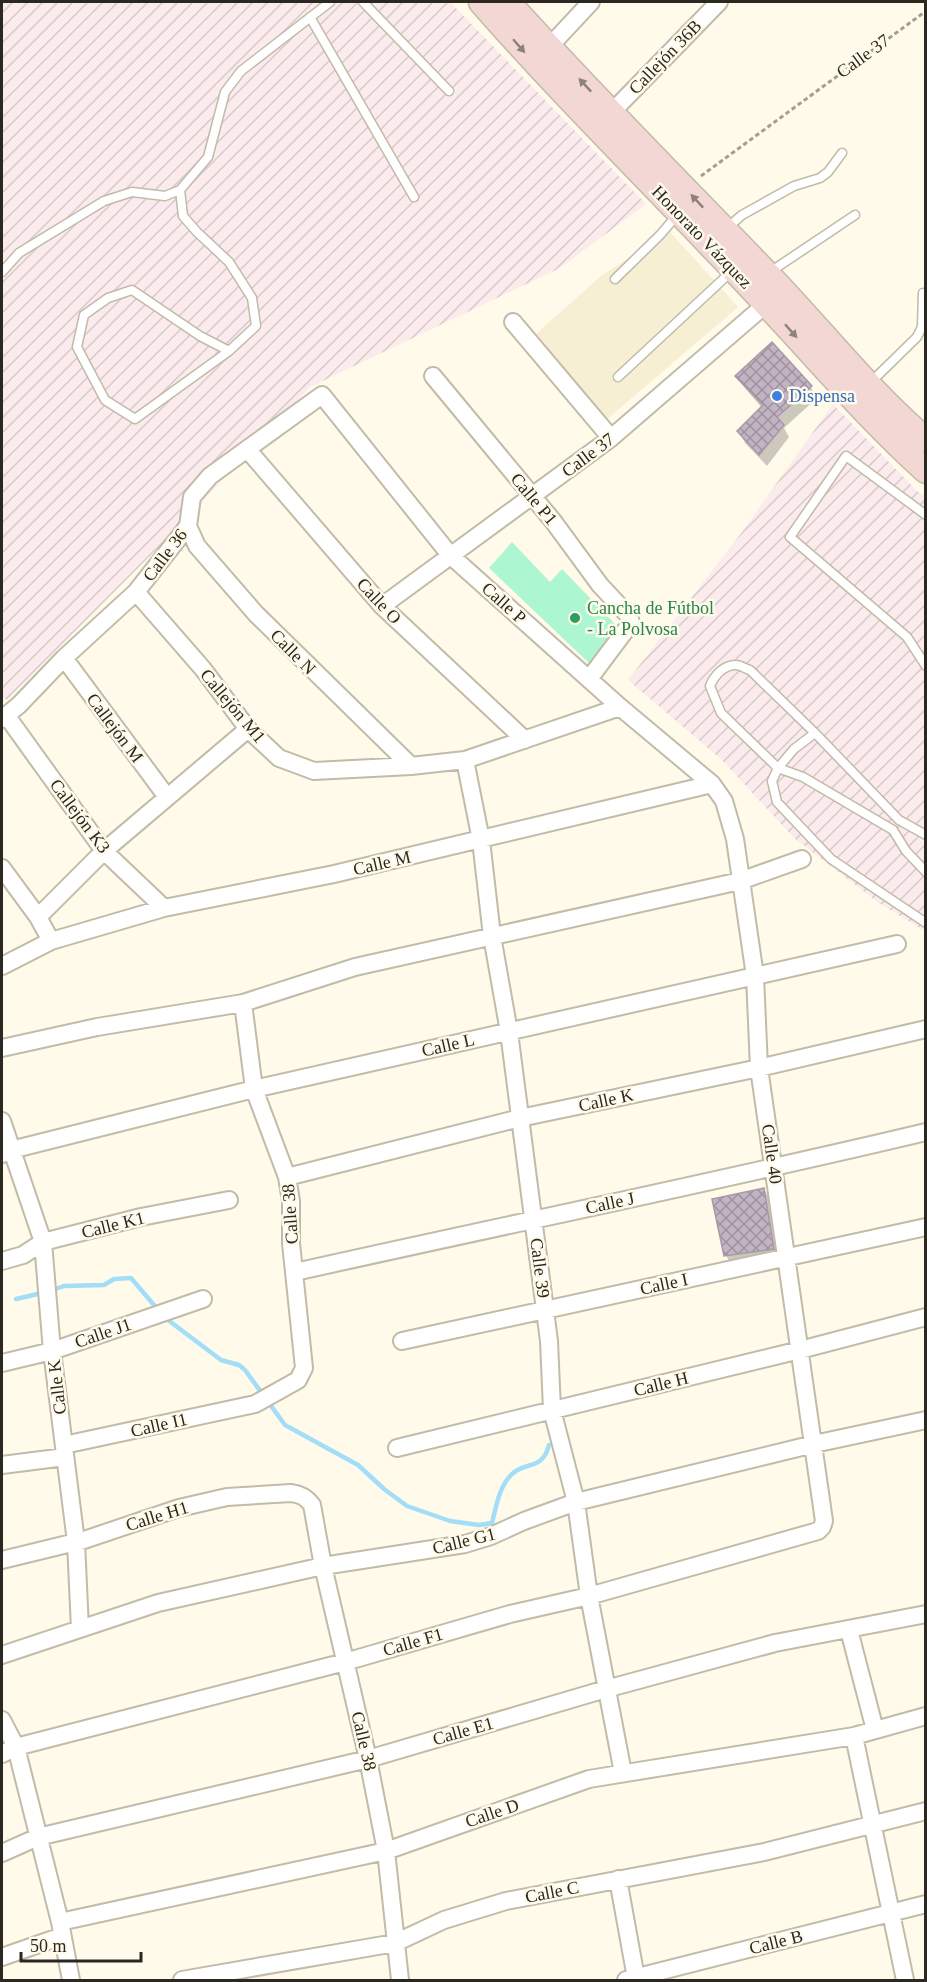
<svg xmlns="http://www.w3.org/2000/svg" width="927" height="1982" viewBox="0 0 927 1982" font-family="'Times New Roman',serif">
<defs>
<pattern id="industrial-furrows" width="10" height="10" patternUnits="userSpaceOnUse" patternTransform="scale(1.5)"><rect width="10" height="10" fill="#fbebed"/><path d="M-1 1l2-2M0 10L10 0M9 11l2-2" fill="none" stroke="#d7cacb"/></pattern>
<pattern id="building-cross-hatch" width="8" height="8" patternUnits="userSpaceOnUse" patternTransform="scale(1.5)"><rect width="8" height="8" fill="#c2b4c3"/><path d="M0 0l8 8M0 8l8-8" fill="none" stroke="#9e929e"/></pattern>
</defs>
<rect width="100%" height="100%" fill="#fffaea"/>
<path fill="#f7efd3" d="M669 231 738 307 606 420 536 334 600 277Z"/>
<path fill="url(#industrial-furrows)" d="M2 2H450L646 204 560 268 310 387 164 542 7 700 2 697Z
M833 404 917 491 925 496V931L879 903 794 838 722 760 628 680 742 532Z"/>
<path fill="#acf6d2" d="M512 542 550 582 562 569 620 629 591 665 489 568Z"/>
<path fill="#0003" d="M737 376 810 386 817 398 784 428 789 437 767 466 745 443 739 431 762 408 744 387Z
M764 1189 770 1201 780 1260 732 1267 726 1255Z"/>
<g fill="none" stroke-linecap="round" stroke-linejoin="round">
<path stroke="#a2def8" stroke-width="4.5" d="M50 1291 64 1286 104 1285 114 1279 131 1278 159 1311
M16 1299 42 1293
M164 1317 221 1360 239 1365 245 1370 285 1425 358 1465 384 1489 407 1506 450 1521 479 1525 492 1523C496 1507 499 1487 511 1475 525 1460 542 1472 549 1445"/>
</g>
<path fill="url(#building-cross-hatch)" stroke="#a799a8" stroke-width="1.5" d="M772 342 812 386 777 417 784 425 759 455 737 431 763 405 735 376Z
M764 1188 774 1249 724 1256 712 1199Z"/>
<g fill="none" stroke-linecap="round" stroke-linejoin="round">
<defs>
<path id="lane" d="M363 2 449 91
M310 17 414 197
M180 190 183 216 197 232 229 262 252 298 256 326 229 351 135 419 105 400 77 347 84 315 108 298 132 290 200 336 229 351
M727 228 742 215 794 186 820 178 828 172 842 153
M2 272 19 253 104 201 132 192 165 196 180 190 208 157 225 92 241 71 330 2
M770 272 855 215
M615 279 660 235 678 214
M618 377 733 270
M869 384 917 337 922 327 923 293
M926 515 846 456 790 537 907 637 926 666
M815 733 794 749 778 768 721 713 710 686C714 676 723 665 736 665 740 665 746 669 750 670L815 733 899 820 926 835
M926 872 906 851 893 830 803 777 778 768 772 781 777 802 831 859 926 923"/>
<path id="street" d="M549 47 591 2
M611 113 719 2
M513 322 611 438
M433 376 553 521 600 585 629 616 631 623 589 679
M247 449 382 606 525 740
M188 526 197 546 256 614 411 766
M136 592 203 669 248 729 279 758 314 771 411 766 465 760 620 707
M382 606 611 438 772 299
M64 658 167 797
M6 715 104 851 164 908
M2 719 19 705 64 658 136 592 188 526 192 497 210 476 322 395 450 555 620 707 712 784 724 801 735 839 755 976 759 1068 824 1521 822 1527 818 1531 589 1596 510 1614 345 1662 16 1747 2 1754
M465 760 481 840 492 936 509 1032 549 1341 552 1410 576 1502 589 1596 623 1773
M2 868 38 917
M51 941 164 908 334 874 712 784
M2 966 51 941 38 917 104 851 248 729
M2 1048 97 1027 243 1003 355 967 740 881 802 859
M2 1121 43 1242 52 1351 76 1542 80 1629
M2 1154 11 1150 254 1089 897 944
M287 1177 520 1118 759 1068 926 1029
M2 1261 23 1255 43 1242 141 1217 229 1200
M295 1272C505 1225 716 1182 926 1132
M402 1341 926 1227
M2 1363 52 1351 203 1299
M64 1445 255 1404 298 1380 304 1368 291 1243V1201L287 1177 254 1089 243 1003
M397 1448 800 1350 926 1317
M2 1465 65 1457
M2 1560 84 1540 179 1508 227 1497 291 1493C300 1494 306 1497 312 1505L323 1566 368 1759 386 1851 400 1980
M849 1630 875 1730
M2 1655 158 1603 323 1566 465 1544 491 1536 524 1521 576 1502 814 1444 926 1420
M2 1720 16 1747 60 1922 71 1980
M854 1736 905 1980
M2 1853 38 1837 368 1759 606 1689 775 1643 926 1614
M618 1879 636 1978
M60 1922 386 1851 589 1779 854 1736 926 1716
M2 1957 62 1936
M182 1980 395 1943 444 1920 506 1901 764 1852 926 1811
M626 1980 926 1904"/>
<path id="secondary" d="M481 2C572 106 671 202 765 303 818 359 868 419 926 471
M508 2C595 99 688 191 778 285 827 337 872 394 926 440"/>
</defs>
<use href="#lane" stroke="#c1bba8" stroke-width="11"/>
<use href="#street" stroke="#c1bba8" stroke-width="20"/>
<use href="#secondary" stroke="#c1bba8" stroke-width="27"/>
<path stroke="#a29e92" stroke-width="3" stroke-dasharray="4.5 3" stroke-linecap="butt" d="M701 176 926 11"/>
<use href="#lane" stroke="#fff" stroke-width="8"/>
<use href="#street" stroke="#fff" stroke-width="16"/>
<use href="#secondary" stroke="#f3d7d5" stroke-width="24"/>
</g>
<defs><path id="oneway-solid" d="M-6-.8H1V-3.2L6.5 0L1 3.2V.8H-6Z" transform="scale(1.5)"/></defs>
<g fill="#8e807a">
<use href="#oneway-solid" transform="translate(519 46) rotate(49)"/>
<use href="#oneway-solid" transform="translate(585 85) rotate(-133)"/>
<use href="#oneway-solid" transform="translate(697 201) rotate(-133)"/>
<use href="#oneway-solid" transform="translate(791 331) rotate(48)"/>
</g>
<circle fill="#3f7fe0" stroke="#fffaea" stroke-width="2" cx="777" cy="396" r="6"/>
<circle fill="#2e9e5b" stroke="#fffaea" stroke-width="2" cx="575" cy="618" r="6"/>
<g text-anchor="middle" stroke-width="5" stroke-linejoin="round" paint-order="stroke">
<g font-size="18" fill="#2a2820" stroke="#fffaea">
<text transform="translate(863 56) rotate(-36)" y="6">Calle 37</text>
<text transform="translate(665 57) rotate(-46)" y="6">Callejón 36B</text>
<text transform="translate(702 237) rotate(46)" y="6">Honorato Vázquez</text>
<text transform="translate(588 455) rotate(-37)" y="6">Calle 37</text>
<text transform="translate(534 499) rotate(50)" y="6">Calle P1</text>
<text transform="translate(165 555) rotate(-53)" y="6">Calle 36</text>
<text transform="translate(379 601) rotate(47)" y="6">Calle O</text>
<text transform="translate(504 603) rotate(42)" y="6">Calle P</text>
<text transform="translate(293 652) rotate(45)" y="6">Calle N</text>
<text transform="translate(233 706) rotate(50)" y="6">Callejón M1</text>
<text transform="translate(115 728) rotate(53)" y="6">Callejón M</text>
<text transform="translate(80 816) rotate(53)" y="6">Callejón K3</text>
<text transform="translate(382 863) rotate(-13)" y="6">Calle M</text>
<text transform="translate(448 1045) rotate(-13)" y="6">Calle L</text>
<text transform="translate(606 1100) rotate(-12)" y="6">Calle K</text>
<text transform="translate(772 1154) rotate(82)" y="6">Calle 40</text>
<text transform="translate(610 1203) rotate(-12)" y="6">Calle J</text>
<text transform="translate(290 1214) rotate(-94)" y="6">Calle 38</text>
<text transform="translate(113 1225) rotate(-14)" y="6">Calle K1</text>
<text transform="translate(540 1268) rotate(83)" y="6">Calle 39</text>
<text transform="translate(664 1284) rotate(-12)" y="6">Calle I</text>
<text transform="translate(103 1333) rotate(-19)" y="6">Calle J1</text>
<text transform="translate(661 1384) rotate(-14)" y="6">Calle H</text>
<text transform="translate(57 1387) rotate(-97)" y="6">Calle K</text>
<text transform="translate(159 1425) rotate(-13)" y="6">Calle I1</text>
<text transform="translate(157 1516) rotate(-17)" y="6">Calle H1</text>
<text transform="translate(464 1541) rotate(-14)" y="6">Calle G1</text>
<text transform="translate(413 1642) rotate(-16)" y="6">Calle F1</text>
<text transform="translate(463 1731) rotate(-16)" y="6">Calle E1</text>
<text transform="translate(364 1741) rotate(77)" y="6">Calle 38</text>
<text transform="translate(492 1813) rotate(-19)" y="6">Calle D</text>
<text transform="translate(552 1892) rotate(-11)" y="6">Calle C</text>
<text transform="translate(776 1942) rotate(-14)" y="6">Calle B</text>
</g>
<g font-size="18" fill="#366cbe" stroke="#fffaea" text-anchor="start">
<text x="789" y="402">Dispensa</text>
</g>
<g font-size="18" fill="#27864d" stroke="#fffaea" text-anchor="start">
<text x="587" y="614">Cancha de Fútbol<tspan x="587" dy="21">- La Polvosa</tspan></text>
</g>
</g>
<rect width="927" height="1982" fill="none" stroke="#2a2820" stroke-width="6"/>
<path d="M21 1952v9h120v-9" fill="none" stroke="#2a2820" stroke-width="3"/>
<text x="30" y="1952" font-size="18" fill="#2a2820" stroke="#fffaea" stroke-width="4.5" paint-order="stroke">50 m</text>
</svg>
